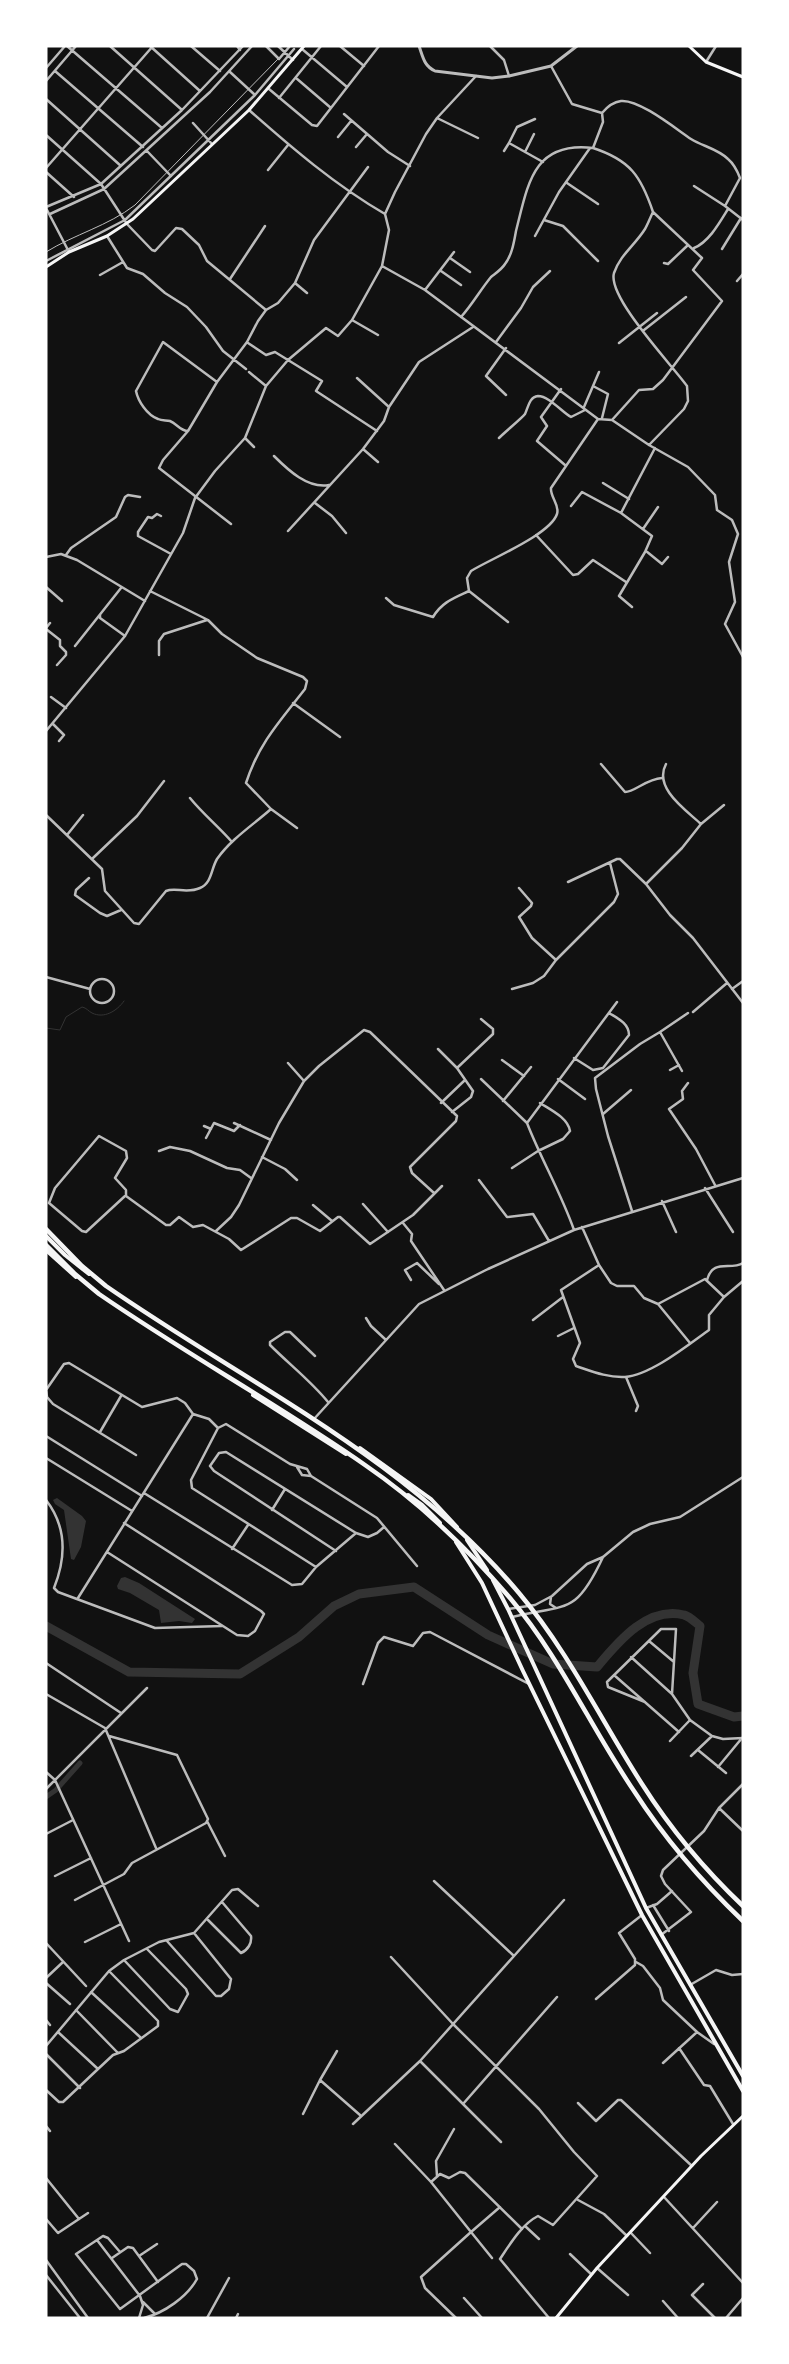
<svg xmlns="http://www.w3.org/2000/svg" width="789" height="2364" viewBox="0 0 789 2364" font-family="Arial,sans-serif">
<rect width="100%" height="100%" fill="#111"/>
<path fill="#333" d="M57 1498 82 1516 86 1521 81 1547 74 1560 71 1559 64 1510 55 1504 53 1500Z
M125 1577 139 1583 195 1619 192 1623 179 1621 161 1623 159 1610 130 1593 118 1589 117 1586 121 1578Z"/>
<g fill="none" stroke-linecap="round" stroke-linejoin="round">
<path stroke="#333" stroke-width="1" d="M46 1028 60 1030 66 1017 82 1007C87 1008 88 1011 92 1013 104 1019 117 1011 124 1001"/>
<path stroke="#333" stroke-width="5" d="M46 1797 56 1790 80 1763"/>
<path stroke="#333" stroke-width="9" d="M46 1626 129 1672 240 1674 299 1637 334 1606 359 1594 414 1587 488 1635 553 1664 597 1667C618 1642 647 1606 684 1615 689 1616 695 1622 700 1626L693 1673 698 1704 734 1717 743 1716"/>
<path stroke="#bcbcbc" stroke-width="1" d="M46 252C75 234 108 226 135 205L278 59"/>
<path stroke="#bcbcbc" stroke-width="2.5" d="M67 46 162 128
M110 46 182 110
M150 46 200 91
M191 46 220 71
M237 46 240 50
M266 46 279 59 290 46
M278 46 293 60
M340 46 364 66
M490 46 504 60 509 76
M302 49 347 87
M706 62 716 46
M551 66 572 104 602 113
M46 68 65 46
M55 71 143 147
M230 72 255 95
M296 78 331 108
M46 81 76 46
M269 89 312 125 317 126 379 46
M279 98 321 46
M46 99 121 166
M249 110C292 148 335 185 385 214
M344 114 388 152 410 166
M437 118 478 138
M535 119 517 127 509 143 543 162
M193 123 212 144
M46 135 101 184 127 224 152 250 155 251 176 228 182 229 199 245 207 261 266 310
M338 137 351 121
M356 147 367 134
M147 151 171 176
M504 151 509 143
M525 152 534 134
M46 168 153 46
M268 170 288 145
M46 172 74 197
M567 183 598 204
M694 186 725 206
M46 207 101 184 182 110 243 46
M46 208 69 252
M50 214 104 189 210 92 252 46
M544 220 563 226 598 261
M107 236 127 268 143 274 165 293 187 307 206 327 223 351 246 369
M535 236 559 192 590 148
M694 248C709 242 720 222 728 209
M722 249 741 218
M450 258 470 272
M46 261 125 220 255 95 294 49
M664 263 668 264 688 245
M382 266 425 290 598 419 612 420 649 445 688 467 715 495 717 510 732 520 738 534 729 562 735 602 725 624 743 657
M441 271 461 285
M100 275 123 262
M230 279 265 226
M737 281 743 274
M295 283 307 293
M425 290 454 252
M461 317C472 305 481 289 491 277 496 273 502 269 505 264 512 255 514 242 516 231 528 184 533 141 593 148
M352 320 378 335
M644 330 686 297
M496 342 521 308 533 287 550 271
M248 343 266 355 275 352 322 381 316 391 377 431
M619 343 657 313
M506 348 486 376 506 395
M249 372 266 386
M357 378 389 407
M593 386 608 394 602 418
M561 389 541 417 547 426 537 441 565 465
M584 407 599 372
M612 420 639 390 653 389 663 380 722 301 693 270 702 258 653 212
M187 431C180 430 177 424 170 421 166 420 162 421 158 419 147 415 138 401 136 391L163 342 217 382
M245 438 254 447
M499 438C505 432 522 418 525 414 528 408 529 397 538 396 549 396 562 412 571 417L585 410
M649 445 684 409 688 401 687 386C672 365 607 297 614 273 620 255 635 245 645 229 648 224 650 218 653 212 641 176 630 160 593 148L603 122 602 113C607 107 613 102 621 101 639 99 676 129 691 139 702 146 718 149 728 159 734 164 737 170 740 178L725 206 743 220
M363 449 378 462
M274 456C288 470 308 489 329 485
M603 483 629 499
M315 503 332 516 346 533
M571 506 582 492 621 513 652 536 645 552 619 596 632 607
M621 513 655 448
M161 516 157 514 152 518 148 517 138 532V536L171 554
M231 524 159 468 163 460 188 431 217 382 247 342 258 321 266 310 278 303 295 283 314 240 368 167
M643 529 658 507
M288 531 363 449 384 421 389 407 419 362 473 327
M536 535 573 575 578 574 593 560 626 582
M646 551 662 564 668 557
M66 555 71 548 116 517 125 497 128 495 140 497
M46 557 61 554 77 560 145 601
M46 587 62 601
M150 591 208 620 222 634 257 658 303 677 307 681 305 689C280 721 259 743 246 783L271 809 297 828
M386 598 394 605 433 617C442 602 454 598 469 591
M100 615V618L125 636
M508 622 469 591 467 578 471 571C490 559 550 535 557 514 560 505 550 497 551 488L598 419
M46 628 50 623
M46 629 60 640V646L66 652V655L57 665
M75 646 121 588
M159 655V641L164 634 207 620
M51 697 66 708
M293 703 340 737
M53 724 64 735 59 741
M46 731 125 636 183 533 195 498 215 471 245 438 266 386 288 360 326 328 338 336 352 320 382 266 389 230 385 214 395 192 426 134 437 118 476 76
M601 764 625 792C635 792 646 779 662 778
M190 798C203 814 218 826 232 842
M46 815 102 869 105 891 134 923 139 924 166 891C175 887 187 894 200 888 212 883 211 869 217 859 231 839 253 825 271 809
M701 824 724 805
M67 835 83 815
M93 858 137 816 164 781
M89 878 76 890 75 895 100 913 107 916 121 910
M568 882 617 859H620L646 884 670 915 693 938 743 1003
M646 884 682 848 701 824C686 810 653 788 666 764
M519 888 532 903 531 906 519 917 532 938 556 960
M46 977 90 989
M90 991a12 12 0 1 1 24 0a12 12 0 1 1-24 0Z
M512 989 533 983 544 976 556 960 614 902 618 894 610 863
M732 989 743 981
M693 1012 727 983
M660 1032 688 1013
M438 1049 457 1068 473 1091 471 1097 452 1112
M574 1058 593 1070 603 1068 629 1035C629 1023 617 1018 609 1013
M502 1060 524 1076
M288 1063 304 1081
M457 1068 493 1034V1029L481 1019
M670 1070 679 1065
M481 1079 527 1123
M558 1079 585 1099
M688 1083 682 1091 683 1099 669 1109 696 1149 715 1185
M503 1101 531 1067
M441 1103 465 1080
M603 1114 631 1090
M234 1123 271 1140
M204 1126 211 1129
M206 1138 214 1123 234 1131 240 1125
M159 1151 170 1147 190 1151 227 1168 240 1170 251 1178
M262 1157 285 1169 297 1180
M512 1168 538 1151 563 1139 570 1131C568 1118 551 1110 540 1103
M479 1180 507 1217 533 1214 549 1241
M705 1188 733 1232
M126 1196 166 1225H170L179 1217 193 1227 203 1225 229 1239 241 1250 291 1218H297L320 1231 338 1217H340L370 1244 413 1215 442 1186
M662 1201 676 1232
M49 1203 55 1188 99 1136 126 1151 127 1158 115 1178 126 1190V1196
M49 1203 82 1231 86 1232 125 1196
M363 1204 388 1232
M313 1205 332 1221
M632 1211 608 1136 596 1089 595 1078 640 1044 660 1032 682 1071
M403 1223 412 1234 411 1241 444 1290
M582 1227 599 1265 561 1290 580 1343 573 1359 576 1366C591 1371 608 1378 625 1377 651 1375 688 1345 709 1330V1315L724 1297 743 1281
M574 1230C561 1193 541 1159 527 1123L617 1002
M216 1231 231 1217 239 1205 279 1123 304 1081 319 1066 364 1030 370 1032 457 1116 456 1121 410 1167 412 1173 434 1193
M599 1265 611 1283 617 1286H634L644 1298 658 1304 690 1343
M411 1280 405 1270 417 1263 439 1284
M707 1280C713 1258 730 1271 743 1263
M658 1304 705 1279 724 1297
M366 1318 371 1326 386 1340
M533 1320 563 1297
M558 1336 574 1328
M315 1356 290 1332H285L270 1342V1345C290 1365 311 1381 328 1402
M626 1377 638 1406 636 1411
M314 1419 419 1304 488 1269 574 1230 743 1178
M218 1428 191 1480 192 1488 316 1567
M100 1432 121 1396
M46 1436 142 1496
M136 1455 53 1404 47 1397 46 1390 64 1364 69 1363 142 1407 177 1398 185 1403 193 1414 209 1419 218 1428 226 1424 290 1464 307 1469 311 1476 377 1518 417 1566
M46 1458 132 1511
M297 1467 302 1475 311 1476
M144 1493 292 1585 302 1584 316 1567 356 1533
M46 1500C67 1527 66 1558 54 1588L58 1592 155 1628 222 1626
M272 1510 285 1489
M232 1549 248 1525
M336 1551 214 1471 210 1466 219 1453 226 1452 356 1533 368 1537 377 1533 384 1527
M107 1552 237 1635 248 1636 255 1631 264 1614 261 1611 124 1523
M551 1597 550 1604 556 1608
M78 1598 193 1414
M508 1609 535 1605 552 1596 587 1564 603 1557 633 1532 650 1524 680 1517 743 1477
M512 1617C568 1604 576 1615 603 1557
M649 1641 674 1662
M631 1657 672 1694
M46 1663 121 1713
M614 1675 679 1732
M363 1684 378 1643 384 1637 413 1646 423 1633 430 1632 529 1684
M46 1694 105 1728 156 1848
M645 1702 608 1687 607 1682 661 1629H676L672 1694 690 1720 712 1736 723 1739 743 1738
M670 1741 690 1720
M698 1750 726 1773
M691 1756 712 1736
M718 1767 742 1738
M46 1772 55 1780 129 1941
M46 1789 147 1688
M719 1808 743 1831
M207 1821 225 1856
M46 1834 73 1820
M55 1876 91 1858
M75 1900 124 1874 132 1863 206 1823 208 1819 177 1755 109 1736
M653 1905 669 1931
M646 1908 657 1904 672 1891
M208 1920 241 1953C248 1950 252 1943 251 1936L222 1902
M661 1935 691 1912 665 1884 661 1876 663 1870 704 1831 719 1808 743 1784
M167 1941 216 1996H221L229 1989 231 1979 194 1933
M85 1942 121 1924
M46 1943 86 1986
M514 1956 564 1900
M391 1957 453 2024 539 2109 574 2152 597 2176 553 2225 538 2216C522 2224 510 2244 500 2259L549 2318
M124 1960 170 2009 178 2012 188 1994 186 1989 147 1949
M636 1962 643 1966 660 1988 663 2000 697 2032 663 2063
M46 1978 63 1962
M46 1983 70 2004
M690 1985 716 1970 732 1975 743 1974
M91 1992 140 2037
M596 1999 635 1965V1959L619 1933 642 1915
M76 2010 118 2053
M46 2020 50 2025
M58 2032 98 2069 113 2055 124 2051 158 2026V2021L109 1971
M697 2032 714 2044
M46 2046 109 1971 124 1960 159 1942 194 1933 232 1890 238 1889 258 1906
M679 2048 704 2085 710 2086 733 2124
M337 2051 320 2080 360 2115
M46 2054 80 2088
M420 2061 463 2104 557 1997
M46 2090 59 2102H63L98 2069
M578 2103 596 2121 618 2100H621L692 2166
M463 2104 501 2142
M303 2114 320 2080
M353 2124 420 2061 514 1956 434 1881
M46 2126 50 2131
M395 2144 431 2182
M437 2176 436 2161 454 2129
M46 2178 79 2219
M664 2197 743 2283
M578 2200 604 2214 627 2236
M46 2219 58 2233 88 2213
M525 2226 539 2239
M693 2228 717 2202
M631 2233 650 2253
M97 2240 140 2296 143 2305 139 2318
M120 2252 108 2238 103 2236 76 2254 120 2309 182 2264H186L194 2271 197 2279C187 2297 164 2313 144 2318
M570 2254 591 2274
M139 2256 157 2244
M112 2258 128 2247 133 2248 158 2282
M492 2258 471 2232 500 2207
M46 2260 88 2318
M597 2268 628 2295
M46 2275 80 2318
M703 2284 692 2295 715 2318
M464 2298 482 2318
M663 2301 678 2318
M143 2302 155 2314
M207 2318 229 2278
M236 2318 238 2314
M456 2318 425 2288 421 2277 471 2232 431 2182 440 2174 449 2178 460 2172 465 2173 522 2229
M726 2318 743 2298"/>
<path stroke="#bcbcbc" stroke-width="3" d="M419 46C423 57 424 66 435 71L492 78 509 76 551 66 577 46"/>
<path stroke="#f5f5f5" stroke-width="3" d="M689 46 706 62 743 77
M46 267 69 252 107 236 133 219 249 110 304 46
M556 2318 597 2268 701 2156 743 2116"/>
<path stroke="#f5f5f5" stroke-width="4" d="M46 1236 65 1255 89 1274
M46 1250 76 1277
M253 1395 346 1454
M360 1448 431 1499 457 1527
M408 1495 422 1505 440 1523
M467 1540 487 1570
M456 1542 482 1583 523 1671 642 1915 743 2091
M493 1580 508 1609 646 1908 743 2076"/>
<path stroke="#f5f5f5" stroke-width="4.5" d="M46 1229 82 1266 106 1286C249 1385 405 1457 519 1593 568 1651 601 1720 642 1784 670 1828 705 1870 743 1906
M46 1245 75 1274 99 1294C186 1354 279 1405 365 1465 419 1502 468 1549 510 1598 560 1657 591 1728 634 1791 665 1839 702 1882 743 1921"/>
</g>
<rect width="789" height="2364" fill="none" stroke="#ffffff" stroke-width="95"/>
</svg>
